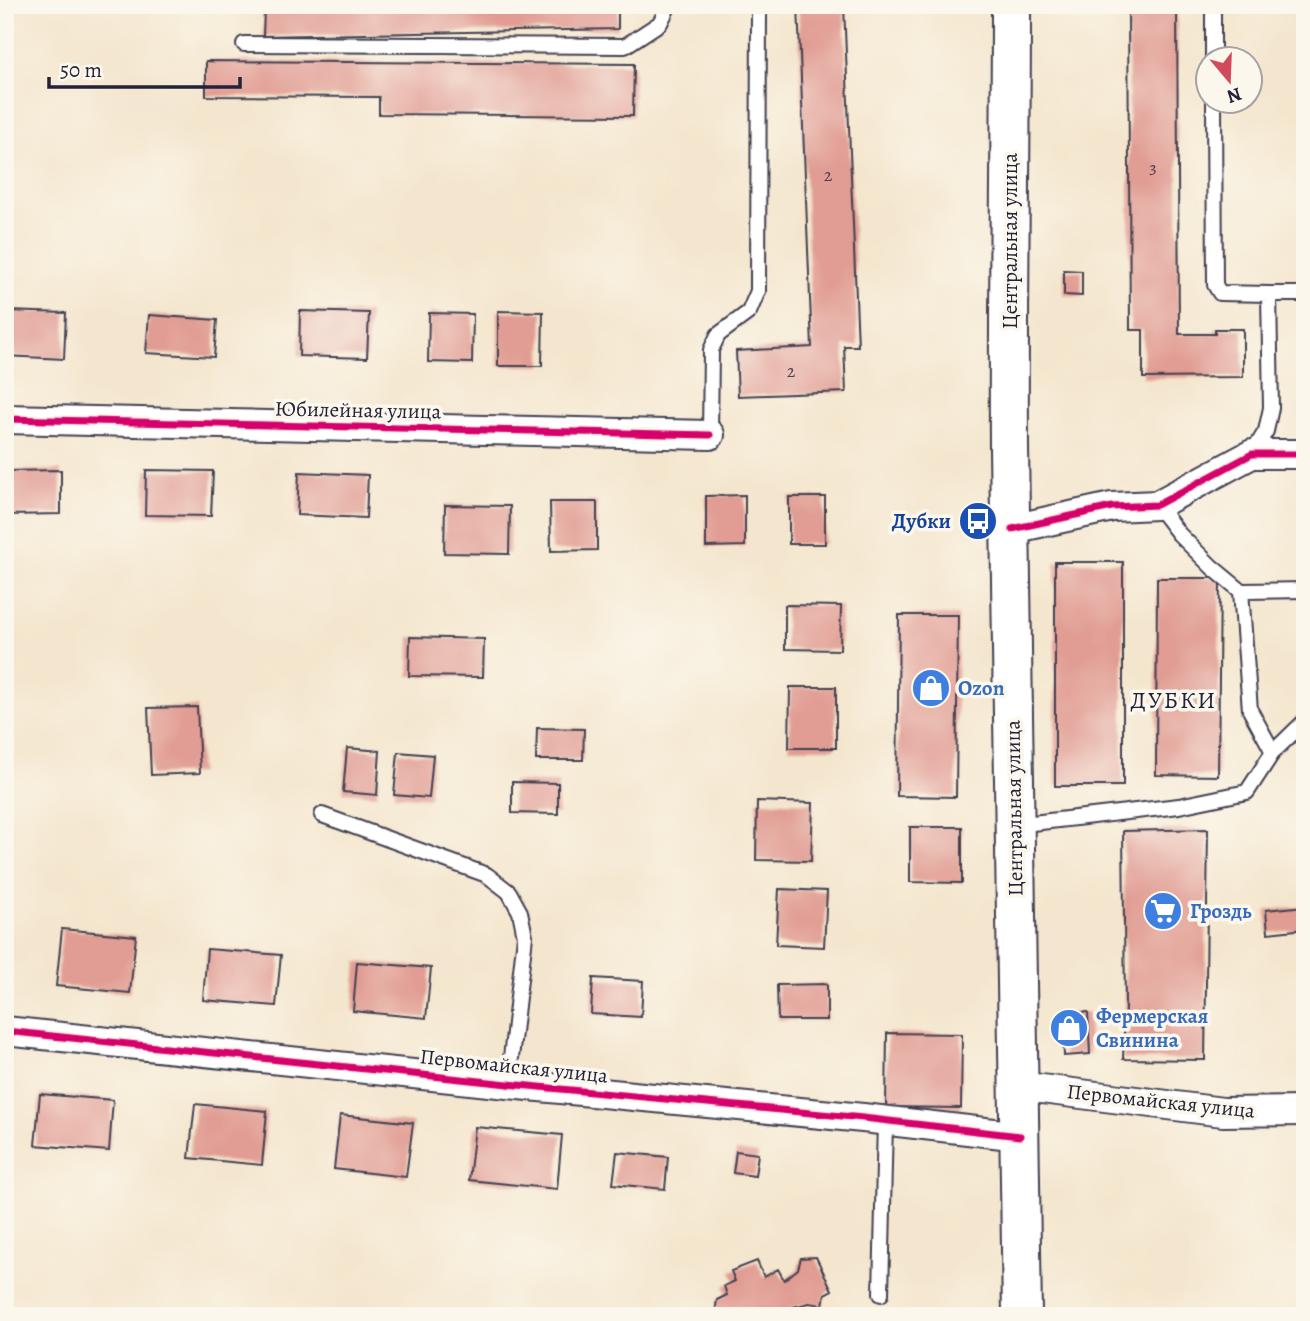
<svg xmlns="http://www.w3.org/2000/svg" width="1310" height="1321" viewBox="0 0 1310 1321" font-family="Alegreya,serif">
<rect width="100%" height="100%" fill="#fbf7ec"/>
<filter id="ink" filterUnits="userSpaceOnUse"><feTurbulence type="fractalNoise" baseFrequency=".0143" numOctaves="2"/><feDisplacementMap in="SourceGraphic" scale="14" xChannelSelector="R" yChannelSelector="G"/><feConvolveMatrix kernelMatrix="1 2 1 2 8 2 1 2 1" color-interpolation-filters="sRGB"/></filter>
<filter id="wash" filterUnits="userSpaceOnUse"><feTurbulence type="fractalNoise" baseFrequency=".00686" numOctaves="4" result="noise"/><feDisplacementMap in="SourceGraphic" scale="28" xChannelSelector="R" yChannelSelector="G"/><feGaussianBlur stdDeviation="1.57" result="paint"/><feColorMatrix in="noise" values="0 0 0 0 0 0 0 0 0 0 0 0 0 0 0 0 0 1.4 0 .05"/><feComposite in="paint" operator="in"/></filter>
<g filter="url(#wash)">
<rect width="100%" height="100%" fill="#f4e6ce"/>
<g id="blocks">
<path fill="#e19c93" d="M202 5H618V29L263 36 264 10 202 11Z
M798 5H844L858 346H844L846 392 738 396 736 351 812 347Z
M1128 5H1177L1179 334H1215V329H1243V377L1143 378V330H1130Z
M206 61 634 64 633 116 379 114V97L206 96Z
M1064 270 1082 271V296L1064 295Z
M5 311 66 313 64 359 5 356Z
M300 311 369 313 367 358 299 356Z
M498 311 543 312 542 366H498Z
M429 313 473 314 472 363 428 362Z
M149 315 217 320 214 357 146 353Z
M61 470V514L5 515V471Z
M146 470 213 471 211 516 145 515Z
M299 472 368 475 366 518 297 515Z
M745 495V546L706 547V496Z
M789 497H825V544H789Z
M550 502H597V550L551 551Z
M445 505 510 506 509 554 444 553Z
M1055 562H1123V786H1055Z
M1157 578H1220L1218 776 1156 775Z
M785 605 841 606 840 650 785 649Z
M899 615H958L956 797 897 796Z
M410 637 484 639 483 677 409 676Z
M790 687H836V748H789Z
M197 707 200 773 151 775 148 708Z
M537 728 584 729 583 760H536Z
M347 748 380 751 377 795 343 792Z
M398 752 433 755 429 798 394 795Z
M512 782 558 783V814L512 813Z
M757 801 813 803 811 861 756 860Z
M910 827H962V883L910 882Z
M1208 829 1205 1060 1123 1059 1125 1005 1123 831Z
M779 889 827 891 824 947 776 945Z
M1305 906V929L1268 933 1266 910Z
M62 929 136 936 130 993 56 986Z
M207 949 281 955 276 1006 203 1000Z
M357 962 431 968 426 1018 353 1011Z
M593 978 643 981 641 1017 591 1014Z
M827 984V1020H778L777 985Z
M1088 1012 1090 1054 1064 1056 1062 1014Z
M887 1033 962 1034 961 1108 886 1107Z
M40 1094 113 1100 109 1151 35 1145Z
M195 1104 267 1111 262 1165 189 1158Z
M340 1115 413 1123 406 1177 334 1169Z
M475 1127 562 1135 557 1189 469 1180Z
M736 1151 758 1154 755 1176 733 1173Z
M617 1152 668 1157 665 1189 613 1184Z
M816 1257 832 1290 825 1294 823 1305 809 1303 789 1308 790 1316H719L715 1313 717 1300 727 1295 724 1286 735 1281 731 1271 757 1261 764 1277 778 1269 784 1280 798 1269 801 1258Z"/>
</g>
</g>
<g filter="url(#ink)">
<use href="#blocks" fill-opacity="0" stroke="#423f51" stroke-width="2"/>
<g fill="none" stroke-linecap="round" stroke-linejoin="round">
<defs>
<path id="lane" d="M1213 5V60
M244 44 625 46 660 23 669 5
M1214 102 1215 285 1220 293 1269 294
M710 435 711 350 718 335 749 312 758 291 759 5
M1252 454 1266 431 1271 408 1269 294H1305
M1157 505 1179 534 1212 567 1241 591 1250 710 1273 752
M1241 591 1305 590
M322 815 487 875 509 892 520 912 525 936 508 1084
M1015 825 1179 806 1247 792 1273 752 1305 721
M881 1294 885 1121"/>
<path id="street" d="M5 419 710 435
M1012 529 1112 507 1157 505 1252 454H1305
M5 1031 508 1084 863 1118 1020 1136
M1018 1086 1223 1112 1305 1111"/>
<path id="secondary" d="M1011 5C1011 152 1008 300 1009 447 1013 736 1018 1026 1022 1316"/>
</defs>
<use href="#lane" stroke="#423f51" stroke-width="18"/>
<use href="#street" stroke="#423f51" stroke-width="32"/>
<use href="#secondary" stroke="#423f51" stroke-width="42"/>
<use href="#lane" stroke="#fff" stroke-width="14"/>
<use href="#street" stroke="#fff" stroke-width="28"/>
<use href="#secondary" stroke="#fff" stroke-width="38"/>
<defs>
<path id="cycleway" d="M5 419 710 435
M1012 529 1112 507 1157 505 1252 454H1305
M5 1031 508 1084 863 1118 1020 1136"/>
</defs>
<use href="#cycleway" stroke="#fbf7ec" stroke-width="11"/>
<use href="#cycleway" stroke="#d6006c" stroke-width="7"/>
</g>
</g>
<defs>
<symbol id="bus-disc" viewBox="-11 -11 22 22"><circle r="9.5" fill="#1a4fb4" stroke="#fbf7ec"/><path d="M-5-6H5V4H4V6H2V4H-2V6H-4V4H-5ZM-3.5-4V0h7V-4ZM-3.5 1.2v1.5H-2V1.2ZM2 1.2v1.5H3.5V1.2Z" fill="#fff"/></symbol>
<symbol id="shop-disc" viewBox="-11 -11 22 22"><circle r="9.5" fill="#3f7fe0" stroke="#fbf7ec"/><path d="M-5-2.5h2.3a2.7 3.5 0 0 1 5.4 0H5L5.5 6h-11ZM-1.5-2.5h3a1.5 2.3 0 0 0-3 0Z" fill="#fff"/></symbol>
<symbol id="supermarket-disc" viewBox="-11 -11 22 22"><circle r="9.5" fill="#3f7fe0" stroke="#fbf7ec"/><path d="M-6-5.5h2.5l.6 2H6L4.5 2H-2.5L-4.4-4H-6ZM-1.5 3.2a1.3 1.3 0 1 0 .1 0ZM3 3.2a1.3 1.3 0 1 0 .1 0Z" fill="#fff"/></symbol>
</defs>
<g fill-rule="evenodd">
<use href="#bus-disc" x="956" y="499" width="44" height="44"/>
<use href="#shop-disc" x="909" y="666" width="44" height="44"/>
<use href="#supermarket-disc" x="1141" y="889" width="44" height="44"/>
<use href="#shop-disc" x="1047" y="1006" width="44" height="44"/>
</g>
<g text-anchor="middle" stroke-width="7" stroke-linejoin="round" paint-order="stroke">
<g font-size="18" fill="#524051">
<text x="1153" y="173">3</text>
<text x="828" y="181">2</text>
<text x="791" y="377">2</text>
</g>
<g font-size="21" fill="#22223b" stroke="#fbf7ec">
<text transform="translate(1010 241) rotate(-90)" y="7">Центральная улица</text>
<text transform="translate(358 410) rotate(1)" y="7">Юбилейная улица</text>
<text transform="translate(1014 808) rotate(-91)" y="7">Центральная улица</text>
<text transform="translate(514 1066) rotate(6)" y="7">Первомайская улица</text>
<text transform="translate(1161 1101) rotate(6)" y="7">Первомайская улица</text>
</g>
<g font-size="21" font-weight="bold" fill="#164399" stroke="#fbf7ec" text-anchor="end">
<text x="951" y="528">Дубки</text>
</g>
<g font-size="21" font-weight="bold" fill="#366cbe" stroke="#fbf7ec" text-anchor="start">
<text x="958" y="695">Ozon</text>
<text x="1190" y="918">Гроздь</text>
<text x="1096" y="1023">Фермерская<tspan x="1096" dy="24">Свинина</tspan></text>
</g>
<g font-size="24" letter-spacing="2" fill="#22223b" stroke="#fbf7ec">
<text x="1174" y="708">ДУБКИ</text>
</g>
</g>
<rect width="1310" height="1321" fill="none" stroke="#fbf7ec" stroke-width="28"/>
<g transform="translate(1229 80) rotate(161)"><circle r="33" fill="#fbf7ec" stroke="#a4a2a5" stroke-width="2"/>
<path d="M0-5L12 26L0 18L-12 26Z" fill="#d1495b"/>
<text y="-10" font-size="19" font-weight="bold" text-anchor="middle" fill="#22223b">N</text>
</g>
<path d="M49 77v10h191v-10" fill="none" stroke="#22223b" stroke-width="3.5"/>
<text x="60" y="77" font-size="21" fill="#22223b" stroke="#fbf7ec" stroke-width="5" paint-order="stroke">50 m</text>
</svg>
